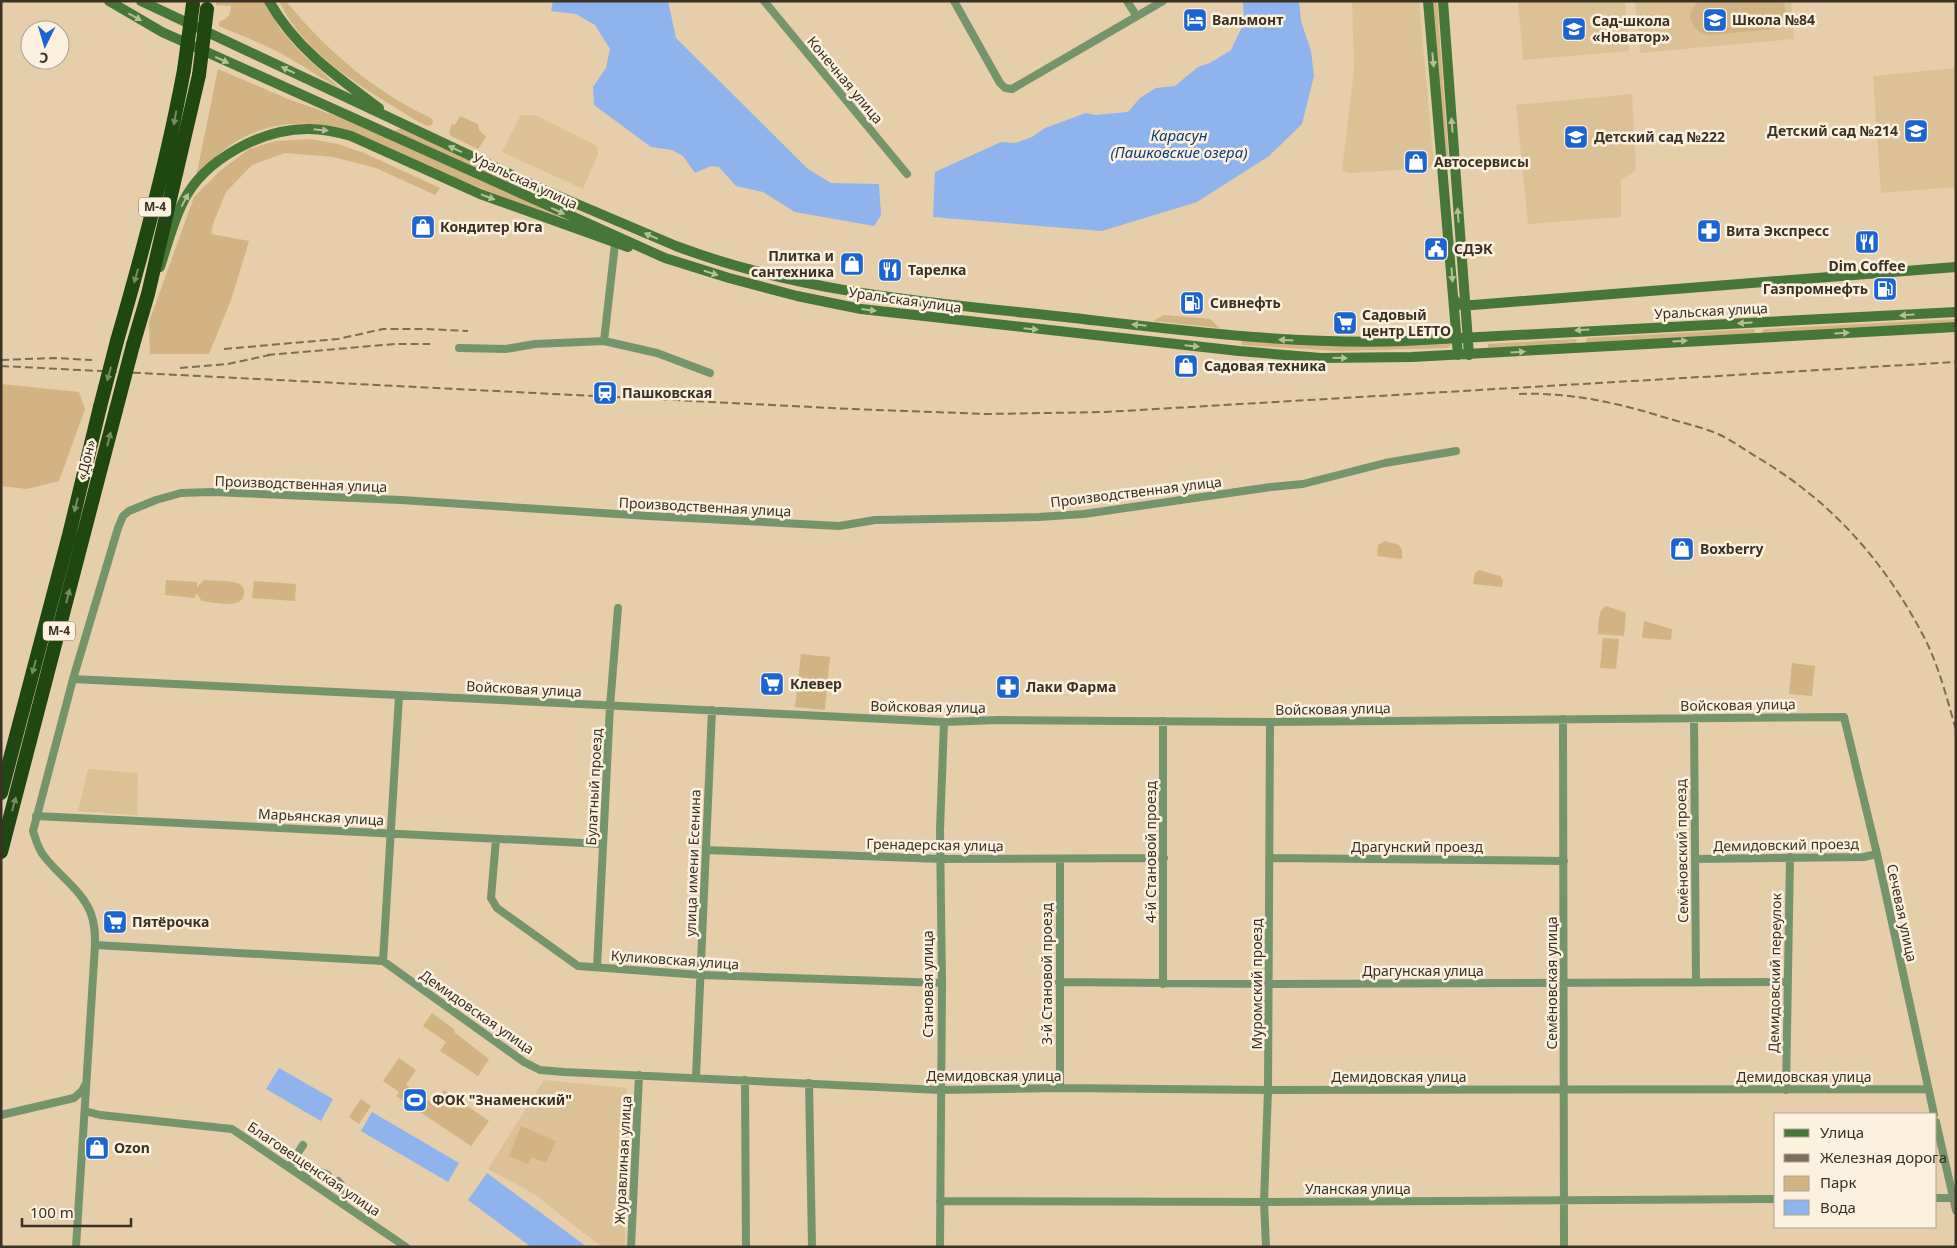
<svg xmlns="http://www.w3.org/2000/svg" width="1957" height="1248" viewBox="0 0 1957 1248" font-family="'Noto Sans',sans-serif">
<rect width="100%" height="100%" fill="#e5cea9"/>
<path fill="#ddc196" d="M1352 1H1419L1434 165 1429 168 1350 173 1342 171 1354 70Z
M1518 1H1625L1629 51 1523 60Z
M1635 1H1791L1794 39 1640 53Z
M1956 68V187L1881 193 1873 76Z
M1632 94 1636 170 1621 180V217L1528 224 1516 105Z
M521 115H535L597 146 598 154 583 189 502 152Z
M88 769 138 773 137 815 78 811Z
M544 1080 627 1088 625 1247H602L534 1194 488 1169Z"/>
<path fill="#d2b383" d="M216 1H264L280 29 301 53 341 89C320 78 301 64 280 53 260 42 239 35 219 26V22C229 18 230 16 231 6L216 5Z
M279 1H286C324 48 373 91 429 117L433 120 432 125 427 126 417 121C366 89 306 58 279 1Z
M1432 1H1437L1449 161H1446Z
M1698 1H1783C1788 13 1785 23 1773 29L1710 35 1701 33 1694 27 1690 17 1692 9Z
M218 69 288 99 370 128 552 210 563 221 323 125C268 119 231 136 196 177Z
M460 116 478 124 479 130 486 137 478 149 451 136 449 132 452 124 455 125Z
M401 128 577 208 575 213 392 132Z
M310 139 338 144 364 153 440 188 435 195 376 168 333 157 285 153 252 165 226 192 214 221 211 234 249 241 231 300 209 354H150L149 322 194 197 220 171 249 149 276 141Z
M1164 315 1210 319 1220 328 1153 321Z
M1956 319V324L1763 334 1762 332 1764 329Z
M1754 329 1756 334 1586 343V341L1587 338Z
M1575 339 1577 341 1575 344 1488 349V344Z
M1242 341 1448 343 1451 345 1447 348 1340 351 1241 345Z
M1 384 79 392 85 409 59 481 27 489 1 486Z
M1385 541 1399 545 1402 550V559L1377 556 1378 545Z
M1479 570 1500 576 1503 580 1502 587 1473 584 1475 573Z
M166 580 197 582V587L204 580C212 581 233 580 239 584 243 586 245 590 244 594 243 610 213 602 202 601L196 593 195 598 165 595Z
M254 581 296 584 295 601 252 598Z
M1606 606 1626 613 1624 636 1598 634C1599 625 1597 611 1606 606Z
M1644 621 1672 629 1671 640 1642 638Z
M1603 638 1619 639 1616 669 1600 668Z
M801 654 830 657 825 710 795 707Z
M1792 663 1815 666 1812 696 1789 694Z
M432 1013 455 1030 454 1032 489 1059 478 1076 440 1051 446 1042 423 1026Z
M399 1058 416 1070 406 1085 433 1104 444 1090 489 1121 471 1146 396 1096 399 1092 383 1081Z
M361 1099 371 1106 359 1124 349 1117Z
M521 1126 556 1141 546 1163 531 1157 528 1164 509 1156Z"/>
<path fill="#8eb3ed" d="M553 1H668L676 38 808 169 831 183 879 184 881 215 874 226 795 212 763 192 736 186 719 167 711 166 695 173 683 156 672 150 651 147 594 105 593 87 606 68 610 49 595 25 576 14 551 11Z
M1243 1H1299L1301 21 1311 51 1314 76 1302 124 1269 156 1197 202 1102 231 933 217 935 172 1001 142 1015 143 1032 137 1045 128 1086 113 1095 115 1128 112 1140 98 1156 88 1175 86 1198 67 1210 63 1231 50 1244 23Z
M279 1068 333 1099 321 1121 266 1089Z
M372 1112 459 1163 448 1182 361 1131Z
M487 1173 587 1247H531L468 1200Z"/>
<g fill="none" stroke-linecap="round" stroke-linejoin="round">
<path stroke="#75946c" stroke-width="8" d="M764 1 907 174
M954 1 1000 83 1005 88 1012 89 1163 1
M1127 1 1136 15
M604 341 657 353 710 373
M459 348 506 349 535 344 604 341 615 244
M73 679 944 722 998 720 1270 722 1844 717 1877 854 1934 1114
M1694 718 1696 983
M1563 719 1564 1247
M1163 721V984
M36 816 603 844
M496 839 491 898 497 908 578 966 701 975 942 983
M706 850 941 859 1164 858
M1269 858 1564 861
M1695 859 1864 857 1877 854
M95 945 383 961 524 1062 540 1070 564 1072 940 1090 1060 1088 1268 1090 1928 1089
M383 961 399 696
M597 967 610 706 618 608
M1059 982 1269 984 1786 982
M696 1077 712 710
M745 1080 746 1247
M809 1083 812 1247
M1060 1088V859
M1786 1090 1790 857
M85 1111 100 1115 232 1129 406 1247
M1 1115 74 1098 82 1091 85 1085
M1936 1122 1956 1210
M289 1167 303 1145
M302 1176C312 1171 318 1170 328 1175
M338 1181C345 1188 345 1194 343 1203
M1936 1198H1953
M940 1201 1264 1202 1776 1199
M76 1247 95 945C95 934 95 924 91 914 83 891 58 875 44 856 38 849 36 840 33 831L73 679 118 528 123 516 129 511 156 500 181 493 213 492 401 500 648 516 839 526 875 520 1039 517 1084 514 1271 487 1303 484 1385 463 1456 451
M631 1247 639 1075
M940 1247 942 983 940 830 944 722
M1266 1247 1264 1202 1268 1090 1270 722"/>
<path stroke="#477639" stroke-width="10" d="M109 1 162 32 665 258 729 278 797 296 861 309 1239 351 1321 358 1412 357 1956 327
M141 1 537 187 676 246C800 293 934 303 1065 317 1178 330 1290 345 1404 341L1956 312
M269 1C295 48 337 77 379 108
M1428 1 1458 355
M1443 1 1469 355
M160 267C167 246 173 222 183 202 204 159 263 128 310 129 324 129 337 132 351 136L480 194 628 247
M1454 299C1458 307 1465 305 1473 305L1956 267"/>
<path stroke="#1f4712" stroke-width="14" d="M117 341C143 251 167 162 184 70
M133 345 148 294 199 75
M1 793 69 535 100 407
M1 852 116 410"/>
<path stroke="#7b6d56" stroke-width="2" stroke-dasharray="8 4" stroke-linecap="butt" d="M224 349 338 339 383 329H426L468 331
M267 355 395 344H430
M1 360 54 358 92 360
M1 366 851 409 987 414 1105 412 1956 362
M180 368 228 364 274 354
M1519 394C1566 392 1615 402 1660 416 1679 422 1699 426 1718 434 1732 440 1746 451 1760 459 1832 502 1885 562 1924 637 1939 666 1947 699 1956 730"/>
<path stroke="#1f4712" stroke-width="14" d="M184 70 193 4
M199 75 207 9
M100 407 117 341
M116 410 133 345"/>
</g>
<defs><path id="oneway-solid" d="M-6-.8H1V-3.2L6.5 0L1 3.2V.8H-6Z" transform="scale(1.25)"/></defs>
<g fill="#b4bf9c">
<use href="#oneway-solid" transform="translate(135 17) rotate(29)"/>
<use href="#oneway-solid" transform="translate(222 60) rotate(25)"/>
<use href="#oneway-solid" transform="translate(1433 60) rotate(85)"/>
<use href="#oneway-solid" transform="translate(288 70) rotate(-155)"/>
<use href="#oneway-solid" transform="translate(1452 125) rotate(-94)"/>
<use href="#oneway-solid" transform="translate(321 130) rotate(6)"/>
<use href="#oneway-solid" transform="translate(455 149) rotate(-155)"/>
<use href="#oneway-solid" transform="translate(488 197) rotate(21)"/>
<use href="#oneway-solid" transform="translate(185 200) rotate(-62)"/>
<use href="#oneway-solid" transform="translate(558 211) rotate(25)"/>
<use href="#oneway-solid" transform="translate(1458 215) rotate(-94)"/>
<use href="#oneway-solid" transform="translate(651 236) rotate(-157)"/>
<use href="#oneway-solid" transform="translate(711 273) rotate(17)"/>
<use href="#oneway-solid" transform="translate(1452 275) rotate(86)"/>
<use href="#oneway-solid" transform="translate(869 310) rotate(7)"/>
<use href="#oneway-solid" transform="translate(1907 315) rotate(177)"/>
<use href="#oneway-solid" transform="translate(1745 323) rotate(177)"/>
<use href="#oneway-solid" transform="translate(1139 325) rotate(-174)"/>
<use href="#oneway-solid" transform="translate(1031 329) rotate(6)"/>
<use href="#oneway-solid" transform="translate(1582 330) rotate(177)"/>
<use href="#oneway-solid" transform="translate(1842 333) rotate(-3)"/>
<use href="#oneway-solid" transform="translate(1286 340) rotate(-177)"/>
<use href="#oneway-solid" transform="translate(1680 341) rotate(-3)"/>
<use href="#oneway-solid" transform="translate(1192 346) rotate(6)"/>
<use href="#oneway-solid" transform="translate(1518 352) rotate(-4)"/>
<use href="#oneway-solid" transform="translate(1340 358) rotate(2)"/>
</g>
<g fill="#778b64">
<use href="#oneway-solid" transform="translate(175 118) rotate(100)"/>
<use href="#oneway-solid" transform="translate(136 276) rotate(106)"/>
<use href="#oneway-solid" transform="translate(109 374) rotate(105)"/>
<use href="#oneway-solid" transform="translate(109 439) rotate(-76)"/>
<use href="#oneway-solid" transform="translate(76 505) rotate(104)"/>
<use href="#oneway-solid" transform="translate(68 596) rotate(-76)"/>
<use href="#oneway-solid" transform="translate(34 667) rotate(105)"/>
<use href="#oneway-solid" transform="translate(14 804) rotate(-75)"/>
</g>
<defs>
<symbol id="hotel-square" viewBox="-11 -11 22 22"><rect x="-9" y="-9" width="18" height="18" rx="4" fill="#1c65d0" stroke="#fcf0de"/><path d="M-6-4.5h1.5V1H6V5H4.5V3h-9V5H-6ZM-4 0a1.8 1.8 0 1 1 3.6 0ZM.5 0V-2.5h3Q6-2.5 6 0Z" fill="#fff"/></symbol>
<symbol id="school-square" viewBox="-11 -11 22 22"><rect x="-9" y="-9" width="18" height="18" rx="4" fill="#1c65d0" stroke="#fcf0de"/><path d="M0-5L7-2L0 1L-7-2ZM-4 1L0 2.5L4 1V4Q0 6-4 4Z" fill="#fff"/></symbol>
<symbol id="shop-square" viewBox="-11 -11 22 22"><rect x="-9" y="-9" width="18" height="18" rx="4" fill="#1c65d0" stroke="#fcf0de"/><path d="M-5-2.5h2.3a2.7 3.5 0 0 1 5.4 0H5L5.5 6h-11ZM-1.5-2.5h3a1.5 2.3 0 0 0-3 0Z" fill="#fff"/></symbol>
<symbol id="pharmacy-square" viewBox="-11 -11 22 22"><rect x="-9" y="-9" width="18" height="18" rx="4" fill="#1c65d0" stroke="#fcf0de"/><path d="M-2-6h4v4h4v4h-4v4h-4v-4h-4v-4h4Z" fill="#fff"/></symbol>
<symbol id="restaurant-square" viewBox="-11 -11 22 22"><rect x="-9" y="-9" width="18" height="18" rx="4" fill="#1c65d0" stroke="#fcf0de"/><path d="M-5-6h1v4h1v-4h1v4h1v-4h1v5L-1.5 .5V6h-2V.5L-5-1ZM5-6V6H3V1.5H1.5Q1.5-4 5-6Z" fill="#fff"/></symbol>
<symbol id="civic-square" viewBox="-11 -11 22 22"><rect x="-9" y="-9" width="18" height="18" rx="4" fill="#1c65d0" stroke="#fcf0de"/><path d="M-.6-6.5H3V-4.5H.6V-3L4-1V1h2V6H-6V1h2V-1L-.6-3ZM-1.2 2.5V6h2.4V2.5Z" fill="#fff"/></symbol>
<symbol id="fuel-square" viewBox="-11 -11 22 22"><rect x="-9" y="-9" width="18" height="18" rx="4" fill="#1c65d0" stroke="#fcf0de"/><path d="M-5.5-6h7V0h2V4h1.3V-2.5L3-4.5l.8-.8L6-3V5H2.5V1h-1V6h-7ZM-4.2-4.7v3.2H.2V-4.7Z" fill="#fff"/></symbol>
<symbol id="supermarket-square" viewBox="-11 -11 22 22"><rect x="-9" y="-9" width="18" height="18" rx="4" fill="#1c65d0" stroke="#fcf0de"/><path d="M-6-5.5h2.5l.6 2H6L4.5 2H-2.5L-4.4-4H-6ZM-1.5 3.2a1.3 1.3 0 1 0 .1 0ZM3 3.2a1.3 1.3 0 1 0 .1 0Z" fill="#fff"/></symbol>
<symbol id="station-square" viewBox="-11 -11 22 22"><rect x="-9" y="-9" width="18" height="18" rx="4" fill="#1c65d0" stroke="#fcf0de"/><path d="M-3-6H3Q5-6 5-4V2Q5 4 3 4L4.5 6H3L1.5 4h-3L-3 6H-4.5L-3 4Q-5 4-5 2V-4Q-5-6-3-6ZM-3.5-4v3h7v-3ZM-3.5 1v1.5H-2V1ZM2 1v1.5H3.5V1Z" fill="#fff"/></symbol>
<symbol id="stadium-square" viewBox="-11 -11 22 22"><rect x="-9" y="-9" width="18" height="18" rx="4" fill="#1c65d0" stroke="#fcf0de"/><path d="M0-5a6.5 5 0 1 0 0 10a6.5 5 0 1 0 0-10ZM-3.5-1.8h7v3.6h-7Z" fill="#fff"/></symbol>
</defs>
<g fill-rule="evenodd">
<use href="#hotel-square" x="1181" y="6" width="28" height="28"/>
<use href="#school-square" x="1701" y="6" width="28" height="28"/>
<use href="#school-square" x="1560" y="15" width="28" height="28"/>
<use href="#school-square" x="1902" y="117" width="28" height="28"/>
<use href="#school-square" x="1562" y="123" width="28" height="28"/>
<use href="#shop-square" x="1402" y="148" width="28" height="28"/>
<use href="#shop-square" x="409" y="213" width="28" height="28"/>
<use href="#pharmacy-square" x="1695" y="217" width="28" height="28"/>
<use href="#restaurant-square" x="1853" y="228" width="28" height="28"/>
<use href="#civic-square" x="1422" y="235" width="28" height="28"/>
<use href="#shop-square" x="838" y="250" width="28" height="28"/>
<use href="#restaurant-square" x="876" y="256" width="28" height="28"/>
<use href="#fuel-square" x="1871" y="275" width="28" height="28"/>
<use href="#fuel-square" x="1178" y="289" width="28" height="28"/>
<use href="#supermarket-square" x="1331" y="309" width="28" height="28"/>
<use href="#shop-square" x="1172" y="352" width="28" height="28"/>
<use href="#station-square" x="591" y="379" width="28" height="28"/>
<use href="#shop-square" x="1668" y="535" width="28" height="28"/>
<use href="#supermarket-square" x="758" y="670" width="28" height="28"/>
<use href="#pharmacy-square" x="994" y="673" width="28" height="28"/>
<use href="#supermarket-square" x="101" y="908" width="28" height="28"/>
<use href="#stadium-square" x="401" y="1086" width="28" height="28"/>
<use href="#shop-square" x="83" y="1134" width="28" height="28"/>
</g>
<g text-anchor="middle" stroke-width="5" stroke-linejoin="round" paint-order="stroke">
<g fill="#fcf0de" stroke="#756b5b" stroke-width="1">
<rect x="139" y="197.5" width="32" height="19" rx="4"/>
<rect x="43" y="621.5" width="32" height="19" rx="4"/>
</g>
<g font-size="12" font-weight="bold" fill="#3b3223">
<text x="155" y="211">М-4</text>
<text x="59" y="635">М-4</text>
</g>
<g font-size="14" font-weight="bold" fill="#3b3223" stroke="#fcf0de" text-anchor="start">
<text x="1212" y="25">Вальмонт</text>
<text x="1732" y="25">Школа №84</text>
<text x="1592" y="26">Сад-школа<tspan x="1592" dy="16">«Новатор»</tspan></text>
<text x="1898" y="136" text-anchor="end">Детский сад №214</text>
<text x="1594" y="142">Детский сад №222</text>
<text x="1434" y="167">Автосервисы</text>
<text x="440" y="232">Кондитер Юга</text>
<text x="1726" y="236">Вита Экспресс</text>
<text x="1454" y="254">СДЭК</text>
<text x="834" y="261" text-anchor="end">Плитка и<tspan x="834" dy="16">сантехника</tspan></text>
<text x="1867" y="271" text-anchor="middle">Dim Coffee</text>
<text x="908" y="275">Тарелка</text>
<text x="1868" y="294" text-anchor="end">Газпромнефть</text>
<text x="1210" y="308">Сивнефть</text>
<text x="1362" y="320">Садовый<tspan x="1362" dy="16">центр LETTO</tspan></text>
<text x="1204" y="371">Садовая техника</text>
<text x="622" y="398">Пашковская</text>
<text x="1700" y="554">Boxberry</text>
<text x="790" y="689">Клевер</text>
<text x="1026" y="692">Лаки Фарма</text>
<text x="132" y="927">Пятёрочка</text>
<text x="432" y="1105">ФОК "Знаменский"</text>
<text x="114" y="1153">Ozon</text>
</g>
<g font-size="14" fill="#3b3223" stroke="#fcf0de">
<text transform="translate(845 80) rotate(50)" y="5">Конечная улица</text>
<text transform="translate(525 181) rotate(25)" y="5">Уральская улица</text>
<text transform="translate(905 300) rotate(8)" y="5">Уральская улица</text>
<text transform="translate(1711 311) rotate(-3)" y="5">Уральская улица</text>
<text transform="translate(86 460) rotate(-76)" y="5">«Дон»</text>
<text transform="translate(301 484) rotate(2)" y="5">Производственная улица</text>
<text transform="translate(1136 492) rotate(-7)" y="5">Производственная улица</text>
<text transform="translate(705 507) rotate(3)" y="5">Производственная улица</text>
<text transform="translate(524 689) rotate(3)" y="5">Войсковая улица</text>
<text transform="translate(1738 705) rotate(-1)" y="5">Войсковая улица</text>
<text transform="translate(928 707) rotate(1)" y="5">Войсковая улица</text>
<text transform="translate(1333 709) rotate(-1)" y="5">Войсковая улица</text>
<text transform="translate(594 787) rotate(-87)" y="5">Булатный проезд</text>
<text transform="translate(321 817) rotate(3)" y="5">Марьянская улица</text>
<text transform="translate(935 845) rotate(1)" y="5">Гренадерская улица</text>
<text transform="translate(1786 845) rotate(-1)" y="5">Демидовский проезд</text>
<text x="1417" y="852">Драгунский проезд</text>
<text transform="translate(1682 851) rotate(-91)" y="5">Семёновский проезд</text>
<text transform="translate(1151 852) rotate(-90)" y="5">4-й Становой проезд</text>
<text transform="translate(693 863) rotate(-88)" y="5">улица имени Есенина</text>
<text transform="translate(1902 913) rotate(78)" y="5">Сечевая улица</text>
<text transform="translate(675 960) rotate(4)" y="5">Куликовская улица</text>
<text x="1423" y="976">Драгунская улица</text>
<text transform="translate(1775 973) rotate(-89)" y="5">Демидовский переулок</text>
<text transform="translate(1047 974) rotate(-90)" y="5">3-й Становой проезд</text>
<text transform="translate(1552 983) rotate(-90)" y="5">Семёновская улица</text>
<text transform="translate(928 984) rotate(-90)" y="5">Становая улица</text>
<text transform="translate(1257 984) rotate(-90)" y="5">Муромский проезд</text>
<text transform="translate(477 1012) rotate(35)" y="5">Демидовская улица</text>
<text x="994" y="1081">Демидовская улица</text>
<text x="1399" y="1082">Демидовская улица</text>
<text x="1804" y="1082">Демидовская улица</text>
<text transform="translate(623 1160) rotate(-87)" y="5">Журавлиная улица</text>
<text transform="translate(314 1169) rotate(34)" y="5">Благовещенская улица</text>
<text x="1358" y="1194">Уланская улица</text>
</g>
<g font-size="15" font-style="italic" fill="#0e3b7e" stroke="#fcf0de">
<text x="1179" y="141">Карасун<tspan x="1179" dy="17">(Пашковские озера)</tspan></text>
</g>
</g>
<rect width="1957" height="1248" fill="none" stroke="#3b3223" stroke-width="5"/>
<rect x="1774" y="1113" width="162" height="115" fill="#fcf0de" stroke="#afa493"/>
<rect x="1784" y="1129" width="25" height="8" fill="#477639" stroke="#afa493"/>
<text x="1820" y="1138" font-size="15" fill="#3b3223">Улица</text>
<rect x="1784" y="1154" width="25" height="8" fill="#7b6d56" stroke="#afa493"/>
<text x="1820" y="1163" font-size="15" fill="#3b3223">Железная дорога</text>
<rect x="1784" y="1176" width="25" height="15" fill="#d2b383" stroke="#afa493"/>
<text x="1820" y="1188" font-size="15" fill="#3b3223">Парк</text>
<rect x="1784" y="1200" width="25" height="15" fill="#8eb3ed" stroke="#afa493"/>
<text x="1820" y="1213" font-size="15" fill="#3b3223">Вода</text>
<g transform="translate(45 45) rotate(185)"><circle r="24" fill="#fcf0de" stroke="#afa493"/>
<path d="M0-4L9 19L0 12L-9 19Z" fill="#1c65d0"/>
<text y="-8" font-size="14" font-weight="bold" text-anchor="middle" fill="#3b3223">С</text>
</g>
<path d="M22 1218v8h109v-8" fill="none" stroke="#3b3223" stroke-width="2.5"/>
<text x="30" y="1218" font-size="15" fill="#3b3223" stroke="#fcf0de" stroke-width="4" paint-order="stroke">100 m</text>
</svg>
